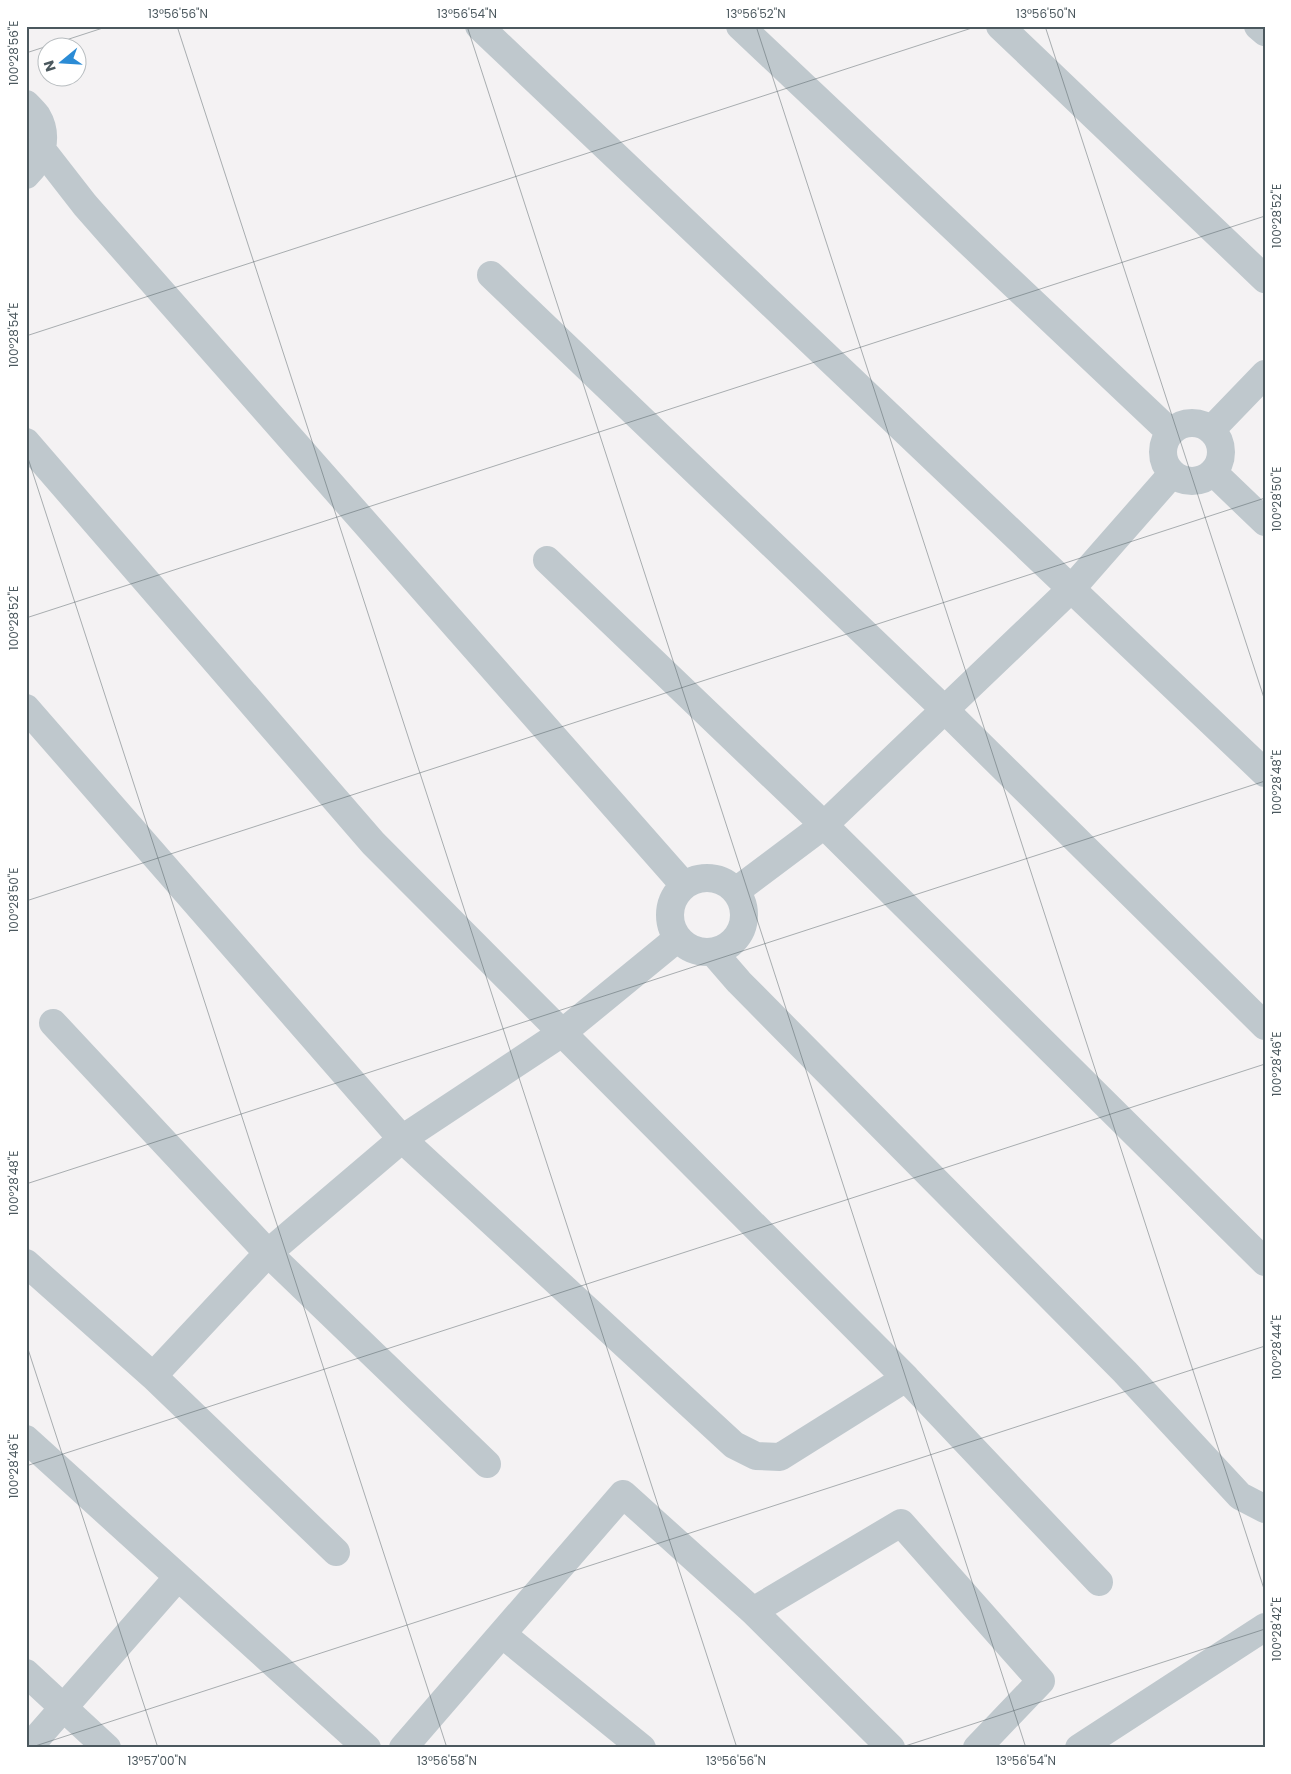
<svg xmlns="http://www.w3.org/2000/svg" width="1291" height="1774" viewBox="0 0 1291 1774" font-family="Poppins,sans-serif">
<rect width="100%" height="100%" fill="#f4f2f3"/>
<g fill="none" stroke-linecap="round" stroke-linejoin="round">
<path stroke="#bfc8cd" stroke-width="28" d="M479 26 1265 773
M740 26 1170 432
M1000 26 1265 279
M1258 26 1265 32
M26 104C30 108 34 112 37 116 49 136 42 160 26 175
M43 151 85 205 684 885
M491 275 945 710 1265 1026
M1163 452a29 29 0 1 1 58 0a29 29 0 1 1-58 0Z
M1211 430 1265 374
M26 442 373 843 906 1378 1099 1582
M1213 472 1265 522
M547 560 824 825 1265 1262
M26 708 402 1139 734 1445 756 1456 780 1457 906 1378
M670 915a37 37 0 1 1 74 0a37 37 0 1 1-74 0Z
M736 891 824 825 1072 588 1172 474
M713 952 739 982 1125 1372 1240 1496 1265 1509
M53 1023 268 1253 487 1464
M26 1263 153 1376 336 1552
M153 1376 268 1253 402 1139 562 1033 678 938
M26 1439 367 1748
M753 1611 901 1523 1041 1681 977 1748
M502 1634 642 1748
M26 1673 107 1748
M28 1748 178 1577
M403 1748 623 1494 753 1611 891 1748
M1079 1748 1265 1627"/>
</g>
<path fill="none" stroke="#4b585e" stroke-width="1" stroke-opacity="0.45" d="M177 26 737 1748M467 26 1026 1748M756 26 1265 1592M1045 26 1265 701M26 53 109 26M26 336 978 26M26 452 447 1748M26 618 1265 216M26 901 1265 498M26 1184 1265 781M26 1343 158 1748M26 1466 1265 1064M29 1748 1265 1346M899 1748 1265 1629"/>
<rect width="1291" height="1774" fill="none" stroke="#ffffff" stroke-width="55"/>
<g transform="translate(62 62) rotate(252)"><circle r="24" fill="#ffffff" stroke="#b7bcbf"/>
<path d="M0-4L9 19L0 12L-9 19Z" fill="#2b8bd5"/>
<text y="-8" font-size="14" font-weight="bold" text-anchor="middle" fill="#4b585e">N</text>
</g>
<rect x="28" y="28" width="1236" height="1718" fill="none" stroke="#4b585e" stroke-width="2"/>
<g font-size="12" text-anchor="middle" fill="#4b585e">
<text x="178" y="18">13°56'56"N</text>
<text x="467" y="18">13°56'54"N</text>
<text x="756" y="18">13°56'52"N</text>
<text x="1046" y="18">13°56'50"N</text>
<text transform="translate(14 53) rotate(-90)" y="4">100°28'56"E</text>
<text transform="translate(1277 216) rotate(-90)" y="4">100°28'52"E</text>
<text transform="translate(14 335) rotate(-90)" y="4">100°28'54"E</text>
<text transform="translate(1277 499) rotate(-90)" y="4">100°28'50"E</text>
<text transform="translate(14 618) rotate(-90)" y="4">100°28'52"E</text>
<text transform="translate(1277 782) rotate(-90)" y="4">100°28'48"E</text>
<text transform="translate(14 900) rotate(-90)" y="4">100°28'50"E</text>
<text transform="translate(1277 1064) rotate(-90)" y="4">100°28'46"E</text>
<text transform="translate(14 1183) rotate(-90)" y="4">100°28'48"E</text>
<text transform="translate(1277 1347) rotate(-90)" y="4">100°28'44"E</text>
<text transform="translate(14 1466) rotate(-90)" y="4">100°28'46"E</text>
<text transform="translate(1277 1629) rotate(-90)" y="4">100°28'42"E</text>
<text x="157" y="1765">13°57'00"N</text>
<text x="447" y="1765">13°56'58"N</text>
<text x="736" y="1765">13°56'56"N</text>
<text x="1026" y="1765">13°56'54"N</text>
</g>
</svg>
